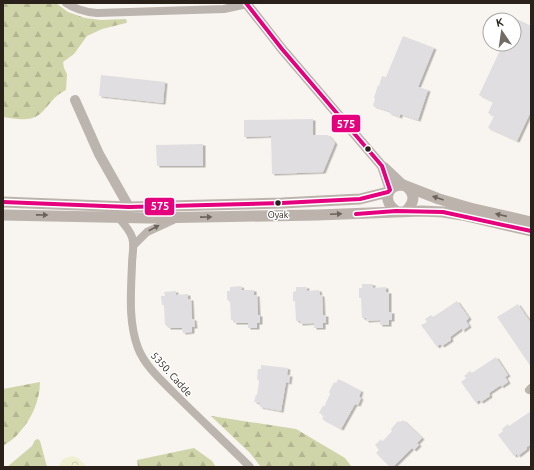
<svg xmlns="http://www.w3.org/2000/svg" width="534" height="470" viewBox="0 0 534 470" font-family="Ubuntu,sans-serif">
<defs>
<pattern id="forest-firs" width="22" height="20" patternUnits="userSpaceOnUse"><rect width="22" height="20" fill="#d0d4a9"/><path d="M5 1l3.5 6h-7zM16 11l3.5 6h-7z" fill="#b3b691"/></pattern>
<pattern id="park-crowns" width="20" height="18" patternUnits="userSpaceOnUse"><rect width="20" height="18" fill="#eef0d0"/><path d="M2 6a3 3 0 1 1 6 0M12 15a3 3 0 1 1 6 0" fill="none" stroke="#ccceb2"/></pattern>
<filter id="shadow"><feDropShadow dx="2.5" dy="1.5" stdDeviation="0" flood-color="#0004"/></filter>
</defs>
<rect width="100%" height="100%" fill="#f8f4ef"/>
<path fill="url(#forest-firs)" d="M3 3H56L68 12 85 18 101 20 126 19 127 22 126 23 102 29 87 36 74 54 63 62 64 68 67 74 66 90C53 96 50 105 40 114 30 122 15 119 3 117Z
M40 382C40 401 31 420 18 434 14 439 8 442 3 446V389Z
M211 416 296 429 345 458 352 467H261L250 453Z
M38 439 40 441 47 467H7L32 446 35 440Z
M194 448 212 461 216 467H138L137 460Z"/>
<path fill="url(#park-crowns)" d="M72 456 78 458 87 467H58L63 459Z"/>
<path fill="#e1dee2" filter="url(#shadow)" d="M514 18 531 26V111L517 141 488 128 494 116 488 113 493 102 479 95 503 44H514Z
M403 36 434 48 418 87 428 90 418 120 400 114V117L389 113V111L373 106 375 99 374 98 378 85 379 86 382 76 386 77Z
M101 75 165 82 163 103 99 96Z
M313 119V135H328L335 143 323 172 272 174 271 136 244 137V120Z
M203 144V166H157L156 145Z
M362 284H373V288L386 287V292H389V312H392V320H389V325H380V320L366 321V318H362L361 298H359V288H362Z
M241 286 242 290H254V295H257L258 315H260V323H257V328H248V323H234V320H231L230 300H227V291H230V287Z
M296 287H307V291L319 290 320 295H322L323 315H326V323H323V328H314V323L300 324V321H296L295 301H293V292L296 291Z
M176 291V295L188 294V299H191L192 319H194L195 327H192V332L183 333 182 328H168V325H165L164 305H162L161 296H165L164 292Z
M457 301 469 318 466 321 469 326 462 331V328L450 337 451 340 442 346 440 344 437 347 421 325 427 322 425 319 431 315 433 317Z
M518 304 531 323V367L497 317Z
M496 357 508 375 505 377 508 382 501 387V385L489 393 490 396 481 402 479 400 476 403 461 382 466 378 464 376 470 371 472 373Z
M261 365 288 368 287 375H290L289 383 286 382 281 411 260 407V403L254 402 256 394 257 395 259 381 257 379 258 369H261Z
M338 379 361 391 359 397 361 398 358 405 355 404 341 429 322 419 324 415 319 413 323 405 324 407 330 394 329 392 334 382 336 383Z
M531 411V444L527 447V449L518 456 517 454 514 456 498 435 503 431 502 429 508 424 509 426Z
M403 420 422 438 417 443 419 445 414 450 412 448 395 465 390 467 376 453 379 450 375 445 381 439 382 442 392 431 391 429 398 421 400 422Z"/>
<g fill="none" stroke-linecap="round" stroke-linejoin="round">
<path stroke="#bcb4ae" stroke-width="8" d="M66 3C76 10 85 12 97 13L224 9 247 4
M118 217C123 223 129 229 132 237 135 246 132 254 132 264 131 292 128 321 138 348 145 366 161 380 174 393 199 418 225 442 250 467
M134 245 147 232 173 220
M529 390 531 388"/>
<path stroke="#bcb4ae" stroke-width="10" d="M246 3 282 49 382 166 390 190
M75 100 99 154 129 207
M384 167 403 185"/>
<path stroke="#bcb3ad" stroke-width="11" d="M3 202 129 207 282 203 360 199 388 192
M396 211C383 202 385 185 403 185L439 199 470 208 531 222
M406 211C414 203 416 195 407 187
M3 215 149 218 317 215 422 211 443 212 462 215 531 231"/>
<defs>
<path id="bus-1" d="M3 202 129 207 282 203 360 199 388 192 390 190 382 166 282 49 246 3
M356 214 396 211 443 212 531 231"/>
</defs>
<use href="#bus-1" stroke="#fff" stroke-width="7"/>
<use href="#bus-1" stroke="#e5007d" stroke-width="4"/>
</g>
<defs><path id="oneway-solid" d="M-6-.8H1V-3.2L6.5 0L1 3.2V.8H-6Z"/></defs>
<g fill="#6c635c">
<use href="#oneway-solid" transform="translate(438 198) rotate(-161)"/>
<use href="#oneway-solid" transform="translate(336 214) rotate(-3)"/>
<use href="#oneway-solid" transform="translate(42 215) rotate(1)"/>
<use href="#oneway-solid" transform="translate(501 215) rotate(-167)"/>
<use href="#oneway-solid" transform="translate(206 217) rotate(-1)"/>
</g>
<use fill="#6c645d" href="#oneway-solid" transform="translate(154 228) rotate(-28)"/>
<g fill="#2a221a" stroke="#fff" stroke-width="1.5">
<circle cx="368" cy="149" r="3.5"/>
<circle cx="278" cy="203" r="3.5"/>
</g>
<g text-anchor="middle" stroke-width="3" stroke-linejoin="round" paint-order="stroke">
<g font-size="9" fill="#2a221a" stroke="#fff">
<text x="278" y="218">Oyak</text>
</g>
<g font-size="10" fill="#2a221a" stroke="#fff">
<text transform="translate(172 374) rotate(48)" y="4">5350. Cadde</text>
</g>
</g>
<g stroke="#fff" stroke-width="1.5">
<rect x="331" y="114" width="30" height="19" rx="4" fill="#e5007d"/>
<rect x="144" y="197" width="31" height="19" rx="4" fill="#e5007d"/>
</g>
<g font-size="11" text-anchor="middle" font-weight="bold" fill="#fff">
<text x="346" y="128">575</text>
<text x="160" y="210">575</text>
</g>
<rect width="534" height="470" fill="none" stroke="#2a221a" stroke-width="8"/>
<g transform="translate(502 32) rotate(347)"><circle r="19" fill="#ffffff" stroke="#aaa7a3"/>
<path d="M0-3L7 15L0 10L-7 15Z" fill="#726c65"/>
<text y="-6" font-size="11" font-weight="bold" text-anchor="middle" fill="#2a221a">K</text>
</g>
</svg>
